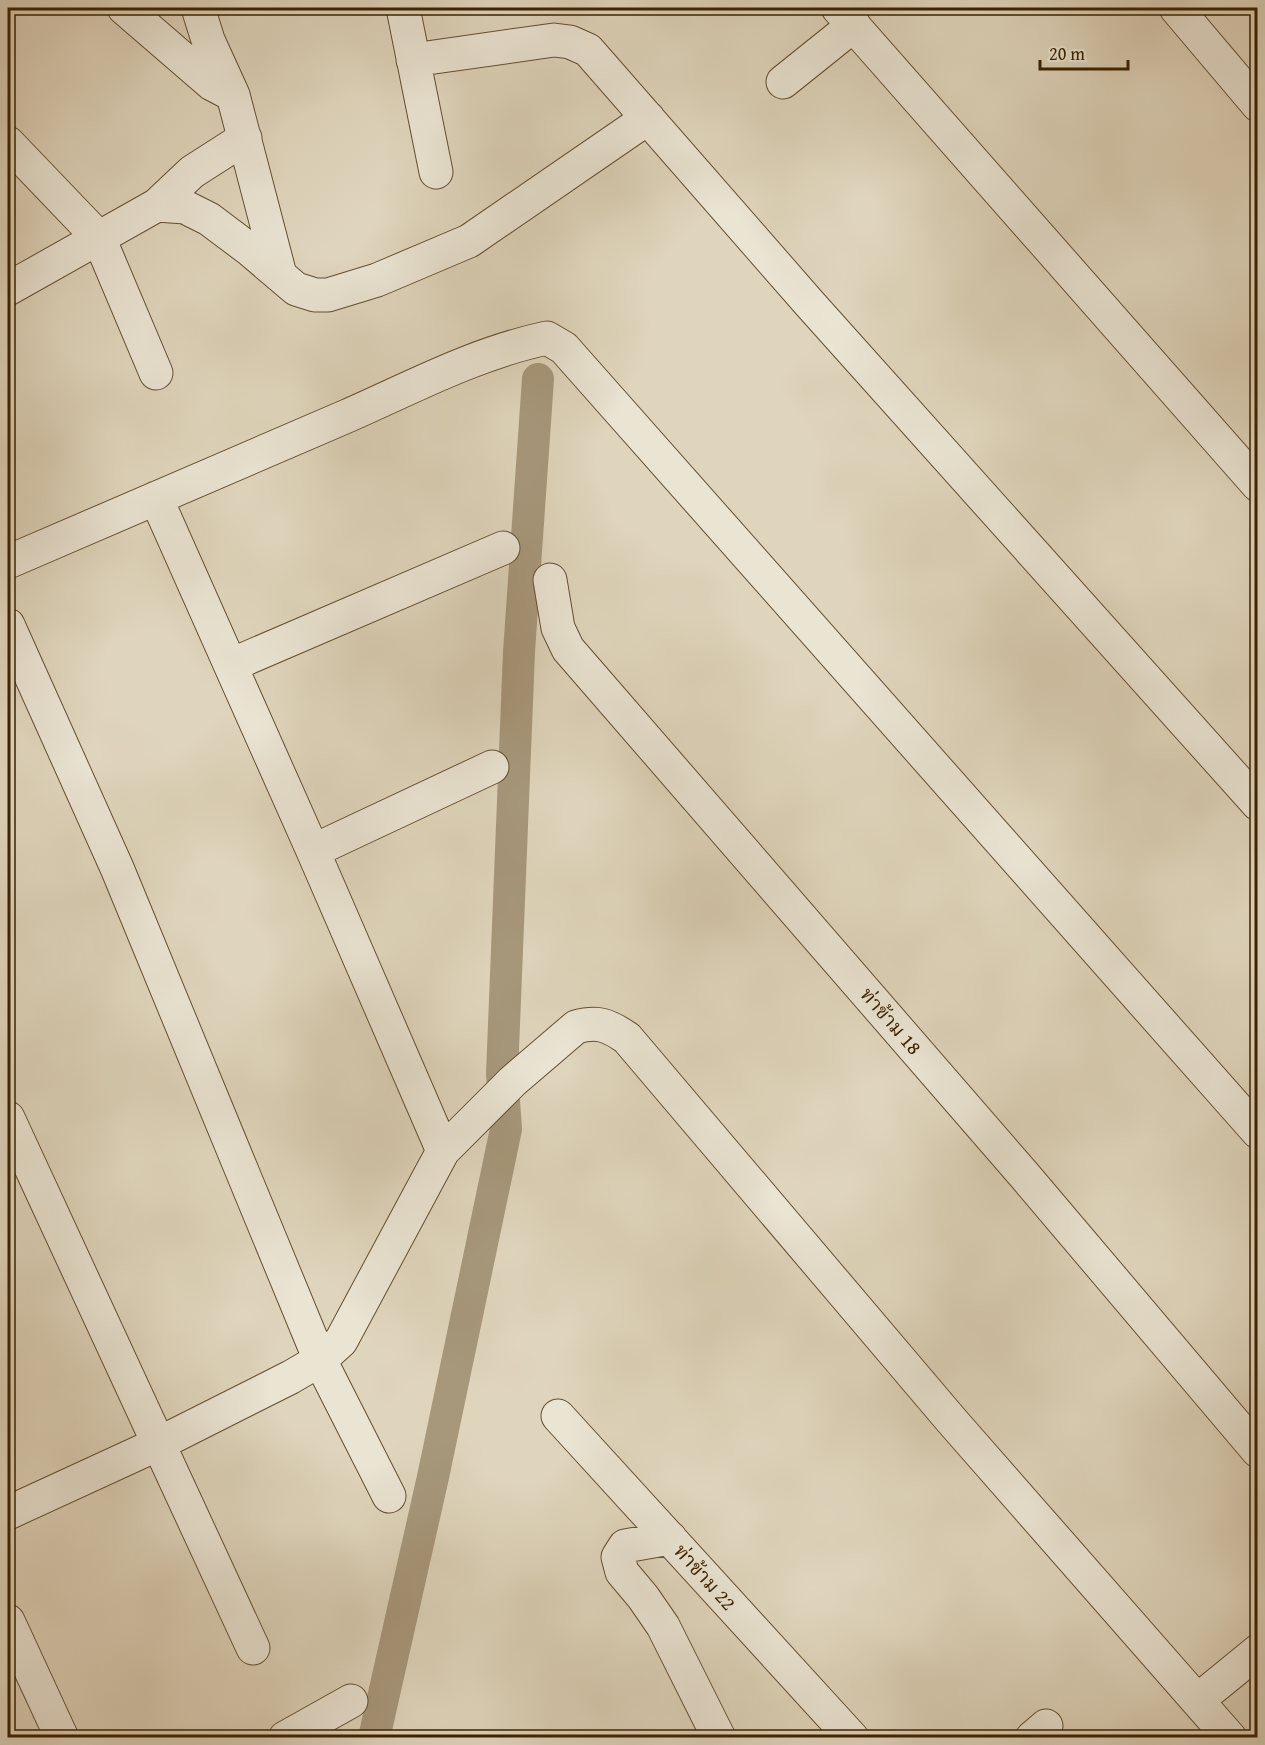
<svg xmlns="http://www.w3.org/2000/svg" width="1265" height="1745" viewBox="0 0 1265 1745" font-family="'Gentium Book Plus','Noto Serif Thai',serif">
<rect width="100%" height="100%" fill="#dfd5bc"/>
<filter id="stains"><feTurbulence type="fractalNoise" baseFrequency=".00333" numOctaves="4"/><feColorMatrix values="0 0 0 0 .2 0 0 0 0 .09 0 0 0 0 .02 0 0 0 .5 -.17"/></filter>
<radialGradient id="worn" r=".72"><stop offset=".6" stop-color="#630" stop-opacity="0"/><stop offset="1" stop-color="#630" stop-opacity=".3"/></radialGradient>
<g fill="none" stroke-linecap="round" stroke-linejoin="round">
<path stroke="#a7987c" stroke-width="32" d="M374 1738 433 1477 506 1129 502 1074 519 652 538 379"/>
<defs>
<path id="minor" d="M124 8 212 84 233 95 280 275
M198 8 208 40 233 95
M403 8 436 172
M838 8 1258 485
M1176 8 1258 105
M413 60 554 40 570 42 588 50 810 304 1258 804
M783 82 854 25
M8 143 99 238 156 373
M157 205 185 207 209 219 249 249 296 289 315 295H328L377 280 469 241 648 118
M8 289 157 205 192 172 245 138
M156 498 313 851 443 1151
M8 562C121 514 234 465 347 416 413 387 476 353 547 338L564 348 1258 1132
M550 580 558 628 568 649 1025 1176 1258 1451
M8 625 117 868 320 1360 389 1496
M231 665 503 548
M313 851 492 767
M8 1118 253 1648
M558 1416 852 1738
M8 1513 158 1444 291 1377 320 1360 341 1341 443 1151 513 1081 576 1027C598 1021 608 1025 627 1038L952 1421 1230 1738
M670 1538 625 1546 618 1557 622 1572 643 1597 663 1626 719 1738
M8 1621 62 1738
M1198 1700 1258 1651
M285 1738 351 1701
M1032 1738 1046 1726"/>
</defs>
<use href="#minor" stroke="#644e30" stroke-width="35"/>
<use href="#minor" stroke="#eae4d3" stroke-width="33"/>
</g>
<g text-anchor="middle" stroke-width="6" stroke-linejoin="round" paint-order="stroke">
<g font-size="20" fill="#3b2101" stroke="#eae4d3">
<text transform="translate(891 1021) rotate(49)" y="7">ท่าข้าม 18</text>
<text transform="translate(705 1577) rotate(48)" y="7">ท่าข้าม 22</text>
</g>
</g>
<rect width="1265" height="1745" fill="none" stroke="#dfd5bc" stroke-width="30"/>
<rect x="9" y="9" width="1247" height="1727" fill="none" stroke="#3b2101" stroke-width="3"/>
<rect x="15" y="15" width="1235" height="1715" fill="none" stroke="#3b2101" stroke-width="1.5"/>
<path d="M1040 60v9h88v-9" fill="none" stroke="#3b2101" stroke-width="3"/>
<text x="1049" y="60" font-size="18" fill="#3b2101" stroke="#eae4d3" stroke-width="4.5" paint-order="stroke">20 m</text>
<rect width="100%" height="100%" filter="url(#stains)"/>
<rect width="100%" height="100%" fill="url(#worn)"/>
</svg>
